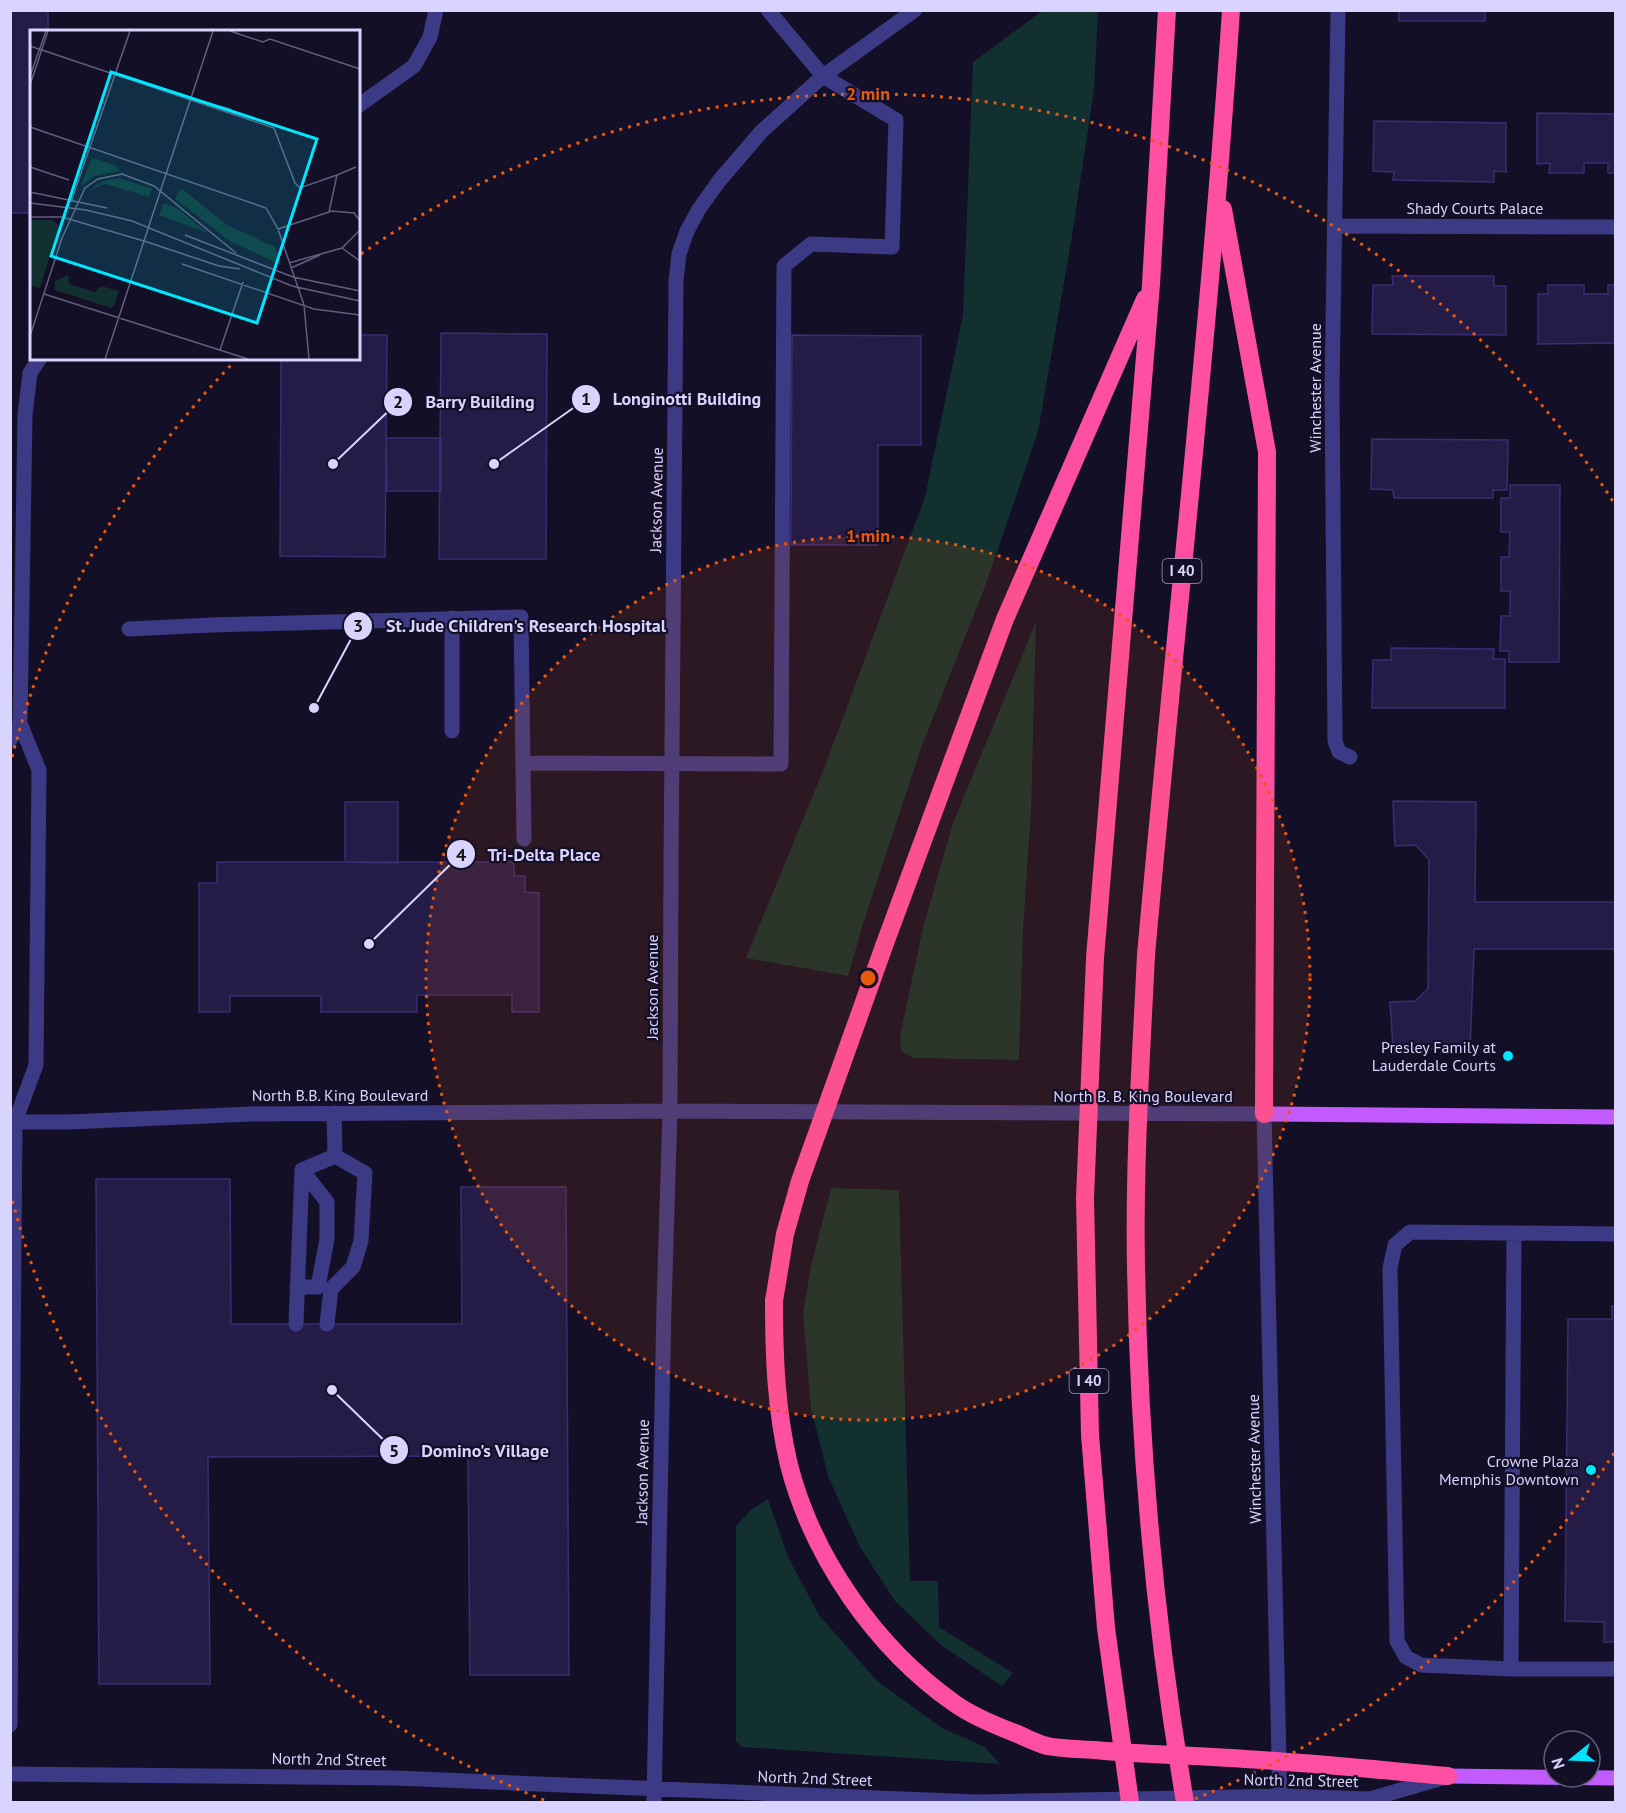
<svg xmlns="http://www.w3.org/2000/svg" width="1626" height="1813" viewBox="0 0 1626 1813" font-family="'PT Sans',sans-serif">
<rect width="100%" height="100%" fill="#130f26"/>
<path fill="#12302f" d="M1042 11H1098L1094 90 1072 236 1038 432 986 584 921 748 863 924 848 976 746 958 825 766 925 497 963 315 973 62Z
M1036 622 1031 812 1023 929 1019 1060 914 1058 901 1051 900 1036 923 928 953 823Z
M831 1188 899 1190 910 1581H938L939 1627 1013 1673 1002 1686 941 1645 895 1601 860 1547 828 1476 811 1408 803 1313 811 1266Z
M768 1499 788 1557 819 1615 877 1681 942 1728 985 1747 1000 1764 743 1747 736 1742V1526L752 1509Z"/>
<path fill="#241b47" stroke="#3b2d73" stroke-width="1.5" d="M10 10H48V32H32V213H10Z
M1399 10H1485V21H1399Z
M1537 113 1616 114V173H1608V163H1584V173H1549L1550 163 1537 164Z
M1374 121 1506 123V172L1494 171V182L1393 180 1394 172 1373 171Z
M1392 276H1494V286H1506V335L1372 334 1373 285H1393Z
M1548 285H1584V294H1608V285H1616V343L1538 344V294H1548Z
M441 333 547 334 546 559H439Z
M358 335H387L385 557 280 556 281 358H358Z
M792 335 921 336V445H878V545H791Z
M386 438H441V491H387Z
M1372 439 1508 440 1507 490H1493V498H1394L1393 490 1371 489Z
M1510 485H1560L1559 662H1509V651H1500L1501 616H1510V591H1501V557H1509L1510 532H1501V498H1510Z
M1391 648 1494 649 1493 659H1505V708H1372L1373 660H1391Z
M1393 801 1476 802 1475 902H1616V949H1474L1470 1050 1393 1048 1390 1002 1415 1001 1428 989 1429 860 1416 845 1395 846Z
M345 802H398V863L345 862Z
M217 862H514V876H525V892L539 893V1012H512V995H417V1012H321V996H230V1012H199V883H217Z
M96 1179H230L231 1324H462L461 1187H566L569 1675H470L468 1456 208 1457 210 1684H99Z
M1612 1306H1616V1642H1604V1622L1565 1621 1568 1319H1612Z"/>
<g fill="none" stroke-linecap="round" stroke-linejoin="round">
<path stroke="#3d3a85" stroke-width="15" d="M1338 10 1332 389 1335 741 1339 752 1350 757
M358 106 414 66 430 37 436 10
M1335 226 1616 227
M129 629 212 625 521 617 524 839
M452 731V618
M10 740 20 723
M523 763 781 764 784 266 811 244 892 247 896 120 823 76 768 10
M334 1113 335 1156
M10 1122H69L251 1114 670 1111 1264 1114 1280 1802
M1616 1234 1410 1232 1395 1245 1390 1268 1397 1641 1406 1657 1421 1665 1511 1669H1616
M297 1287H318L327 1239V1202L302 1170
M296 1324 302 1170 335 1156
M327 1324 331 1289 353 1267 361 1241 365 1173 335 1156
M1511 1669 1514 1233
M10 1725 15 1122 36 1065 39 770 20 723 25 415 30 373 40 358
M10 1774 395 1778 977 1802 1280 1796 1370 1799 1442 1778
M654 1802 664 1306 670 1111 671 867 676 281 679 254 687 231 699 209 719 181 761 132 823 76 915 10"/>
<path stroke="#c25bff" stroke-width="15" d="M1264 1114 1616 1117
M1448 1776 1616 1778"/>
<path stroke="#ff4fa3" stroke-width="18" d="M1223 209 1267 452 1264 1114
M884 946 1005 619 1145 299
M1146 955C1174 640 1210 326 1231 10
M1095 958 1151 284 1167 10
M774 1301C774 1357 776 1410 789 1465 813 1558 876 1648 954 1703 972 1716 994 1725 1015 1733 1025 1737 1036 1743 1047 1746 1062 1749 1079 1749 1095 1750 1145 1755 1195 1755 1245 1759 1313 1763 1380 1770 1448 1776"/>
<path stroke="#ff4fa3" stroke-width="18" d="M1146 955C1141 1059 1134 1163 1136 1267 1139 1446 1155 1626 1185 1802
M1095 958 1085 1198 1090 1435 1106 1628 1130 1802
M774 1301 785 1234 800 1181 884 946"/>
</g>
<circle cx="868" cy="978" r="442" fill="#e8590c" fill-opacity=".12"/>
<g fill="none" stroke="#e8590c" stroke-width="3" stroke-dasharray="3 6">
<circle cx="868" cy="978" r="442"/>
<path d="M1614 1453A884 884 0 0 1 1192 1800M544 1800A884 884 0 0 1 12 1199M12 757A884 884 0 0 1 232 364M361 254A884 884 0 0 1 1614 503"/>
</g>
<g fill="#00e5ff" stroke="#130f26" stroke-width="2">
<circle cx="1508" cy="1056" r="6"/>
<circle cx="1591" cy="1470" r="6"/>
</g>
<g text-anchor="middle" stroke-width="4.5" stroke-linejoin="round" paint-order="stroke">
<g fill="#130f26" stroke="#9e99be" stroke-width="1.5">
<rect x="1162.5" y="559" width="39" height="24" rx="4.5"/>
<rect x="1069.5" y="1369" width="39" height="24" rx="4.5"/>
</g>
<g font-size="15" font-weight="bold" fill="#d9d4ff">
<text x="1182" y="576">I 40</text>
<text x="1089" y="1386">I 40</text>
</g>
<g font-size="16" fill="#d9d4ff" stroke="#130f26">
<text x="1475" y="214">Shady Courts Palace</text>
<text transform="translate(1315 388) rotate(-90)" y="6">Winchester Avenue</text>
<text transform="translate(656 500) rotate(-89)" y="6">Jackson Avenue</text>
<text transform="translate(652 987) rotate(-90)" y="6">Jackson Avenue</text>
<text x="340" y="1101">North B.B. King Boulevard</text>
<text x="1143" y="1102">North B. B. King Boulevard</text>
<text transform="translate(1254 1459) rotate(-91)" y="6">Winchester Avenue</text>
<text transform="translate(642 1472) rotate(-89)" y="6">Jackson Avenue</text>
<text transform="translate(329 1759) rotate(1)" y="6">North 2nd Street</text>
<text transform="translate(815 1778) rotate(2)" y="6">North 2nd Street</text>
<text transform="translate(1301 1780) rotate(1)" y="6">North 2nd Street</text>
</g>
<g font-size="16" fill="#d9d4ff" stroke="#130f26" text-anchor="end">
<text x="1496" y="1053">Presley Family at<tspan x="1496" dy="18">Lauderdale Courts</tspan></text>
<text x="1579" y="1467">Crowne Plaza<tspan x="1579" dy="18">Memphis Downtown</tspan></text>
</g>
</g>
<g transform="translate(30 30)">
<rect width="330" height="330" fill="#130f26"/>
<path d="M62 128 87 136 89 141 64 146 50 157ZM89 148 122 159 119 167 75 154 59 160 73 151ZM151 158 197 195 245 217 251 235 200 211 145 169ZM134 173 148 179 178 203 129 185ZM0 190H23L29 196 10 258 0 255ZM38 245 39 254 65 262 71 256 89 261 84 276 81 278 25 260V251Z" fill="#12302f"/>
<path fill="none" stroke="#625e7d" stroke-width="1.5" d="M200 1 233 12 240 9 330 39M0 16 244 98 265 153 270 158 307 145M0 46 16 1M0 55 18 1M160 69 200 79 205 84M0 97 236 178 248 199 274 275 279 329M0 137 39 150M0 162 77 178M41 172 100 1M0 173 56 180 102 191 262 256 330 271M299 182 307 145 326 137M0 187H32L114 211 183 1M248 199 302 181 324 183 330 191M155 205 263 247 330 261M32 208 55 158 68 149 92 144 124 156 206 223M114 211 189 236 210 239M312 218 330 231M259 233 312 218 330 200M152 234 284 279 330 285M261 238 290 225M14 264 218 329M0 306 32 208M190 320 213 252M75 329 114 211"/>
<path fill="#00e5ff" fill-opacity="0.15" stroke="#00e5ff" stroke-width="3" d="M81 42 287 109 227 293 21 226Z"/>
<rect width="330" height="330" fill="none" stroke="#d9d4ff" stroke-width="3"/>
</g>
<circle cx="868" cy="978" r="9" fill="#e8590c" stroke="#130f26" stroke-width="3"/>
<g font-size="18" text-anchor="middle" font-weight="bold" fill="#e8590c" stroke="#130f26" stroke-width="4.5" stroke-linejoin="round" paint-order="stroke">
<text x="868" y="100">2 min</text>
<text x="868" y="542">1 min</text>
</g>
<path fill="none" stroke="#d9d4ff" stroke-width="2" d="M494 464L586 399M333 464L398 402M314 708L358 626M369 944L461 854M332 1390L394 1450"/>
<g fill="#d9d4ff" stroke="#130f26" stroke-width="2">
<circle cx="494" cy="464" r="6"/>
<circle cx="333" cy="464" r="6"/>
<circle cx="314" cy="708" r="6"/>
<circle cx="369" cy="944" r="6"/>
<circle cx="332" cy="1390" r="6"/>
<circle cx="586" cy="399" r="15"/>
<circle cx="398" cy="402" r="15"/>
<circle cx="358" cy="626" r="15"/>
<circle cx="461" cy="854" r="15"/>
<circle cx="394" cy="1450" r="15"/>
</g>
<g font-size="18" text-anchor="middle" font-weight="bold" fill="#111">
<text x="586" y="405">1</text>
<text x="398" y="408">2</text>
<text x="358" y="632">3</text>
<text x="461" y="861">4</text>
<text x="394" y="1457">5</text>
</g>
<g font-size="18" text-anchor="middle" font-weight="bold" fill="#d9d4ff" stroke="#130f26" stroke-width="4.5" stroke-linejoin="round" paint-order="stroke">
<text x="687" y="405">Longinotti Building</text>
<text x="480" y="408">Barry Building</text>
<text x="526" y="632">St. Jude Children's Research Hospital</text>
<text x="544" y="861">Tri-Delta Place</text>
<text x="485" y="1457">Domino's Village</text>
</g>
<rect width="1626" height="1813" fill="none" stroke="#d9d4ff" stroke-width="24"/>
<g transform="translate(1572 1759) rotate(252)"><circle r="28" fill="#130f26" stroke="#625e7d" stroke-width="1.5"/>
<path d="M0-4.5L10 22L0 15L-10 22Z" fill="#00e5ff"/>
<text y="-9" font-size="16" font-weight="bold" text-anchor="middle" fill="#d9d4ff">N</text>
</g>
</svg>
